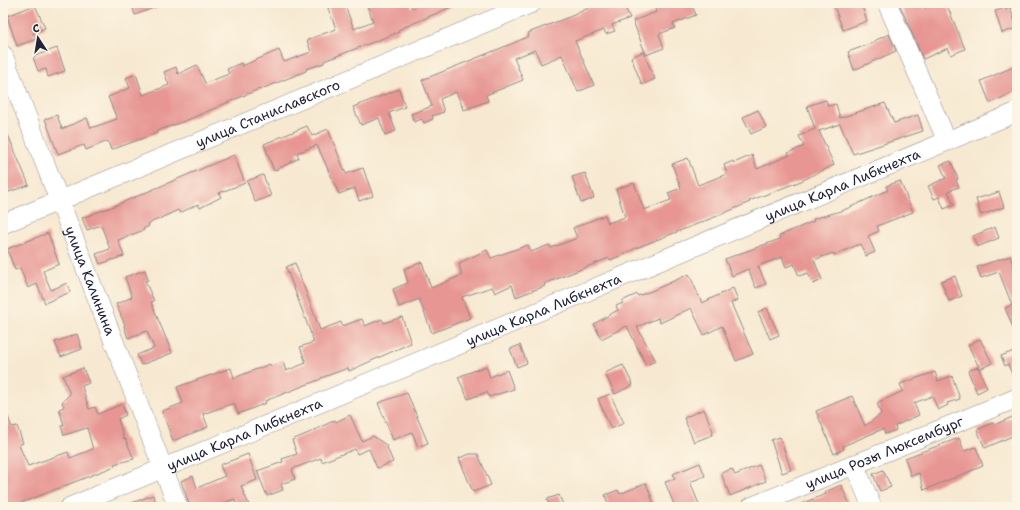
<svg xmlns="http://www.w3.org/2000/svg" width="1020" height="510" viewBox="0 0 1020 510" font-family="'Shantell Sans',sans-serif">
<rect width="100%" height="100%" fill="#fcf5e5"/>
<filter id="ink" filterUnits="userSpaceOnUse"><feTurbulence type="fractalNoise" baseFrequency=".025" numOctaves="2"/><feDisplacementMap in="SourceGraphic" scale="8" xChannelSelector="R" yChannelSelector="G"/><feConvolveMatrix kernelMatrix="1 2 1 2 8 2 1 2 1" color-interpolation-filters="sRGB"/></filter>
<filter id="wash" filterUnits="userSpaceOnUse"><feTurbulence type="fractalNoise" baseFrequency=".012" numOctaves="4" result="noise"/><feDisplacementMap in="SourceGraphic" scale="16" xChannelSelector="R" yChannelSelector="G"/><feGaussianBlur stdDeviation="0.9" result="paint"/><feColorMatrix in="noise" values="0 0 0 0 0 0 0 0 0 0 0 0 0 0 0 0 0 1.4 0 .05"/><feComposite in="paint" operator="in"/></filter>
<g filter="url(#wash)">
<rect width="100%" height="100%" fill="#f7e9d1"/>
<g id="blocks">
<path fill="#e79693" d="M131 3H164V4L135 15Z
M326 3H344L354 29 373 21 366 3H410L412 8 423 3H460L398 30 399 32 324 61V63L306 69V71L259 90V89L185 121 157 131V133L111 150 108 141 86 150 84 145 58 154 45 119 57 115 62 129 87 118 91 128 117 119 108 97 130 88 126 78 136 74 143 95 169 85 164 72 176 67 178 74 197 65 205 83 229 74 227 69 241 63 242 66 279 50 284 62 311 52 307 40 336 29Z
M594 3H623L630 18 612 25 615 31 606 34 604 30 575 41 594 85 578 92 562 55 541 64 535 50 514 58 523 80 486 95 488 101 464 110 456 92 440 99 444 112 432 116 433 119 424 123 422 119 414 122 411 114 432 106 422 80 516 42 529 36 528 33 574 15 594 5Z
M653 3H691L696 15 673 24 675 28 659 34 664 48 646 55 633 21 656 12Z
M833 3H861L867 21 843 30Z
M899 3H922L925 8 937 3H946L965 49 951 55 948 48 923 59Z
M35 5 45 28 33 33 36 39 17 46 7 16Z
M1010 7 1017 28 1002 33 995 11Z
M889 34 896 51 854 70 848 52 875 42 874 41Z
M57 48 65 71 48 77 46 69 38 71 33 57Z
M643 52 655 79 642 85 631 57Z
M1013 67 1017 75V91L990 103 981 81Z
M399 89 405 107 389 113 396 131 385 135 379 118 361 125 353 107Z
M826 100 828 106 836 104 840 118 885 103 894 123 918 115 923 131 853 154 840 124 819 131 834 165 801 181 749 201 750 202 720 215 636 248 620 256 610 260 609 258 544 284 545 286 516 297 512 285 495 293 492 287 462 297 470 318 432 333 419 299 399 307 393 289 408 283 404 269 422 262 431 288 462 275 459 264 462 263 461 262 487 250 491 258 528 245 531 252 549 245 551 248 577 238 573 228 605 215 608 223 625 217 616 189 634 183 644 210 671 200 668 193 681 188 672 164 688 158 698 185 727 174 724 165 733 161 734 163 752 155 757 169 790 155 788 153 804 146 799 136 815 129 807 106Z
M758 110 766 127 751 134 743 117Z
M3 123 29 185 3 194Z
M307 126 312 136 328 129 346 174 363 168 373 196 359 201 355 188 339 194 317 145 297 153 299 158 274 171 264 144Z
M234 155 245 183 219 193 221 197 200 208 198 204 180 213 178 210 148 224 149 226 143 229 144 230 118 240 124 256 100 264 96 254 110 249 101 225 87 230 82 218 114 206Z
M951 161 958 179 956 180 959 187 948 191 954 205 944 209 939 197 934 199 928 186 946 178 940 165Z
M585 173 594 198 581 203 572 177Z
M263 175 271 196 255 202 247 181Z
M900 181 913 212 877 226 879 231 868 236 875 252 866 256 860 244 834 255 833 253 814 260 822 280 813 284 808 273 799 276 794 264 786 267 782 257 758 266 766 284 756 288 748 269 732 276 725 259 780 239 779 236 814 221 813 219 844 210 888 190 886 186Z
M999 192 1004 207 981 215 976 199Z
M995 227 999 238 977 247 973 236Z
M48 233 59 264 43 271 51 290 67 283 70 292 45 303 37 284 28 288 20 268 15 270 7 249Z
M1010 256 1017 277V337L1005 308 1012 305 999 272 981 278 977 267Z
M295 263 320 330 341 322 342 326 362 319 365 326 382 319 384 323 402 317 411 343 349 371 348 368 321 378V379L265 401 266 403 238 414 234 403 203 414 208 427 173 441 162 411 183 403 177 387 231 368 234 378 270 364 271 366 283 362 286 371 306 363 300 347 314 342 286 267Z
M145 270 148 280 145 281 154 301 151 302 172 353 141 365 137 355 154 348 147 331 128 338 124 326 125 325 116 304 132 297 125 277Z
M689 274 702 303 733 288 738 300 731 303 753 354 736 361 722 326 704 335 691 308 660 323 658 318 637 327 656 361 646 365 627 326 601 339 594 324 618 310 616 306 623 303 622 301 637 294 638 296 654 290Z
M955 276 962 296 949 301 941 281Z
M767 308 779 335 770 339 758 312Z
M77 334 82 349 61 357 55 342Z
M980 339 992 363 980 369 968 345Z
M520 345 527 363 517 367 510 349Z
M1014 351 1017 360 1016 385 1008 364 1005 366 1001 356Z
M623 365 633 385 615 394 605 373Z
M486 366 490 377 507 370 514 389 489 397 487 392 468 399 458 377Z
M978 367 987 388 977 393 968 371Z
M83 368 89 383 82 386 89 409 95 407 98 414 122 404 126 415 118 419 124 439 125 438 134 459 114 464 115 466 11 507H3V406L12 427 17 426 23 443 19 445 28 466 68 452 70 458 93 449 87 428 64 435 61 426 64 425 59 409 64 407 62 402 70 394 63 376Z
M935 372 938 381 952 376 960 399 947 403 948 405 938 410 932 396 914 403 919 415 895 426 896 430 885 434 883 429 843 446 844 449 834 454 816 411 852 396 865 426 881 414 877 403 903 391 900 384Z
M407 393 428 443 418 447 412 432 393 440 378 403Z
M610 394 624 423 611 429 598 399Z
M704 409 713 431 712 435 694 442 684 418Z
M350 415 362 441 373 436 386 445 393 462 377 468 369 449 357 454 355 449 322 462 321 458 292 469 295 479 281 484 283 490 267 496 257 471 283 462 282 459 297 454 292 440 311 432 335 420 336 422Z
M1017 415V434L985 448 977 430 993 423 994 425Z
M780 437 791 470 782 473 771 440Z
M959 438 964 451 976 447 983 466 924 490 919 473 911 476 905 458Z
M248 454 257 480 241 486 249 505 238 507 234 499 215 507H190L181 481 193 476 197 488 225 476 220 465Z
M470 454H478L491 485 473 492 459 458Z
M700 463 705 476 690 482 700 507H675L665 482 675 479 673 474Z
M759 465 766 481 730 496 721 473 732 469 735 475Z
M883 470 891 487 880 491 873 474Z
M646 483 655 507H609L605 495 618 490 620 494Z
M841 485 851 507H793L826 494 825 492Z
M153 495 158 507H125L124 506Z
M559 495 564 507H550L547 499Z"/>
</g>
</g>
<g filter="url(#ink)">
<use href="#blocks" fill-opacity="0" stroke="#8c8686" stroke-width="1"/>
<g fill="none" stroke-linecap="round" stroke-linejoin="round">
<defs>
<g id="minor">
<path d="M887 3 947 141"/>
<path id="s1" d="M3 55 178 507"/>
<path id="s2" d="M3 224 532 3"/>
<path d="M854 464 872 507"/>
<path id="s3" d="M70 507 1017 112"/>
<path id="s4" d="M751 507 1017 398"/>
</g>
</defs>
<use href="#minor" stroke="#8c8686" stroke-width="20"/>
<use href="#minor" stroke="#fff" stroke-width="19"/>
</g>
</g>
<g text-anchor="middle" stroke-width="3" stroke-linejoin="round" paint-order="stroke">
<g font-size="14" fill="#22223b" stroke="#fcf5e5">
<text dy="5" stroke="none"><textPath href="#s2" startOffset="287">улица Станиславского</textPath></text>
<text dy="5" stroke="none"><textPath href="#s3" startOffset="837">улица Карла Либкнехта</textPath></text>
<text dy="5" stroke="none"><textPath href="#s1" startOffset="242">улица Калинина</textPath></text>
<text dy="5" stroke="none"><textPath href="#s3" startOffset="513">улица Карла Либкнехта</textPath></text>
<text dy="5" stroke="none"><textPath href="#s3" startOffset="189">улица Карла Либкнехта</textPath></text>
<text dy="5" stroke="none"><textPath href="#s4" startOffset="144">улица Розы Люксембург</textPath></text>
</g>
</g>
<rect width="1020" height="510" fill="none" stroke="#fcf5e5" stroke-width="16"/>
<g transform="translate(38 38) rotate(348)" stroke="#fcf5e5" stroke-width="3" paint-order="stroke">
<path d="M0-3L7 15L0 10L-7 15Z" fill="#22223b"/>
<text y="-6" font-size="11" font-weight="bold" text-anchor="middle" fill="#22223b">С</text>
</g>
</svg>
